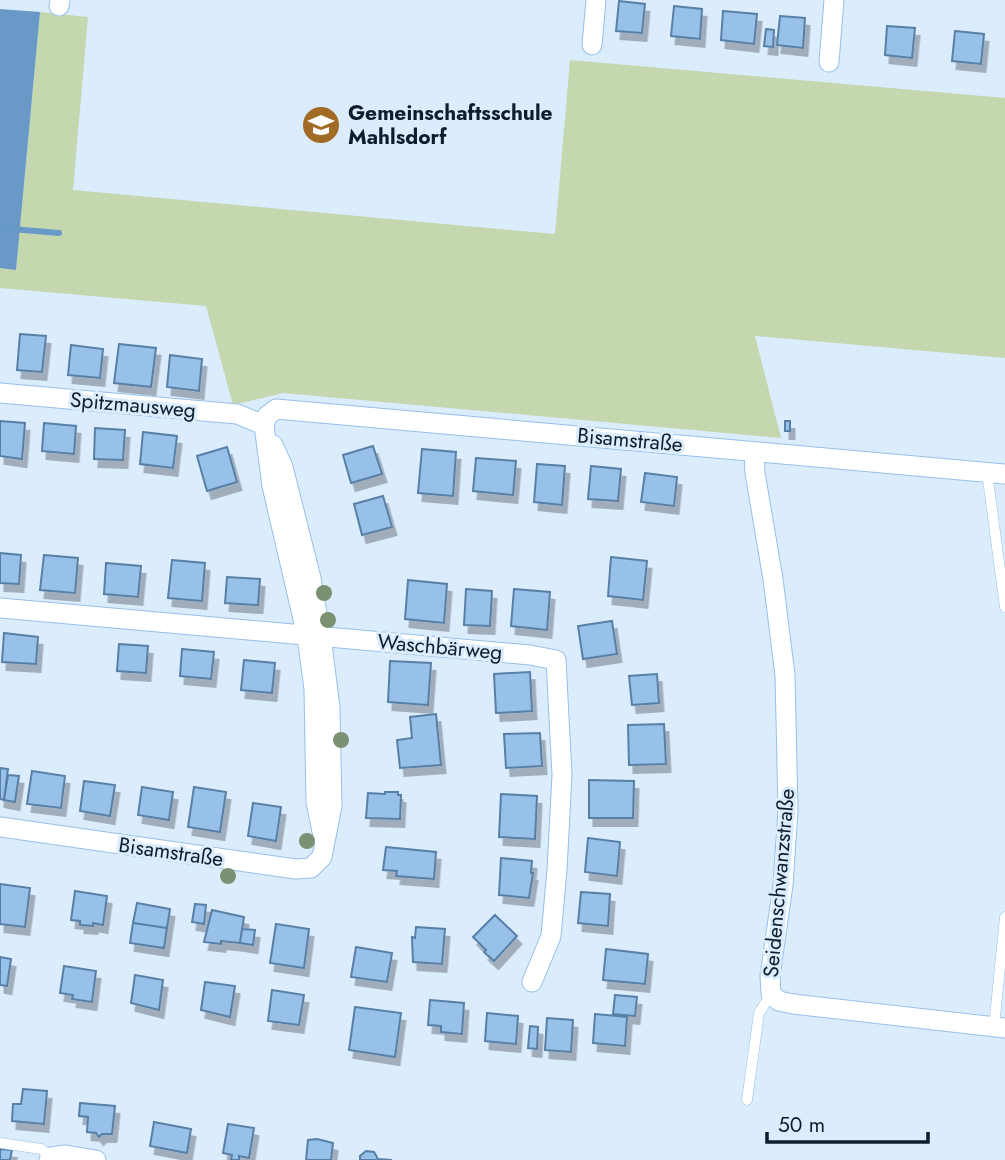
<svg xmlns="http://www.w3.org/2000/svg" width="1005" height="1160" viewBox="0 0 1005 1160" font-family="Jost,sans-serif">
<defs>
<filter id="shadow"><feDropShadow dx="4.5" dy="8" stdDeviation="0" flood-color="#0004"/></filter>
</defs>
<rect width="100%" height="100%" fill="#dbecfd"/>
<path fill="#c4d7af" d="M40 12 88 17 73 190 555 234 570 60 1005 98V358L755 336 781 438 283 393 233 405 206 306 0 288V268L16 269Z"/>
<path fill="#6899c7" d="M0 9 40 12 16 270 0 268Z"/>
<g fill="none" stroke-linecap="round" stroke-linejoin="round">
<path stroke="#6899c7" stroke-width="6" d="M0 228 59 233"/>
</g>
<path fill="#97c1e9" stroke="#5980a6" stroke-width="2" filter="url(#shadow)" d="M619 1 645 4 642 33 616 31Z
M674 6 702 9 700 39 671 36Z
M723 11 757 14 754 44 721 40Z
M780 16 805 18 803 48 777 45Z
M887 26 915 28 912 58 885 55Z
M766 29 774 30 773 47 764 46Z
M955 31 984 34 981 64 952 61Z
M20 334 46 336 42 372 17 370Z
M119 344 156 348 151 387 114 383Z
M71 345 103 349 100 378 68 375Z
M170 355 202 359 199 391 167 387Z
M0 421 25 423 22 459 0 456Z
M785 421H790V431H785Z
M44 423 76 426 74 454 42 451Z
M95 428 125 430 123 460 94 459Z
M143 432 177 436 173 468 140 464Z
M373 446 382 474 351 483 343 455Z
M227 447 237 482 207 491 197 456Z
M422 449 456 452 453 496 418 493Z
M476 458 516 461 513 495 473 491Z
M537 464 565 466 562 505 534 502Z
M591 466 621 469 618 501 588 499Z
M645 473 677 477 674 506 641 502Z
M383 496 392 527 362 535 354 504Z
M0 553 21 555 19 584 0 583Z
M44 555 78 558 75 593 40 590Z
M611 557 647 561 643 600 608 596Z
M172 560 205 563 202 601 168 598Z
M106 563 141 566 138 597 104 594Z
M227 577 260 579 258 605 225 603Z
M408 580 447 584 444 623 405 619Z
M466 589 492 591 490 626 464 625Z
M514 589 550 592 547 630 511 626Z
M612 621 617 654 583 659 578 626Z
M4 633 38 637 36 664 2 662Z
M119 644 148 646 146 673 117 671Z
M182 649 214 652 211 679 180 676Z
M244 660 275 663 272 693 241 690Z
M390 661 431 663 428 705 388 702Z
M530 672 532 711 496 713 494 674Z
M657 674 659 703 632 705 629 676Z
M436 714 441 765 400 768 397 740 412 738 410 717Z
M664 724 666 764 629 765 628 725Z
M540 733 542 766 506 768 504 734Z
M0 768 8 769 4 800 0 799Z
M32 771 65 776 61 808 27 804Z
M8 775 19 776 15 802 4 800Z
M589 780 634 781 633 818H589Z
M84 781 115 785 110 816 80 811Z
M142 787 173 792 169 820 138 815Z
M194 787 226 792 220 832 188 827Z
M385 792H398V795H401L400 819 366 818 368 793 385 794Z
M501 794 537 796 535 839 499 837Z
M253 803 281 807 276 841 248 836Z
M588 838 620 842 617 876 585 872Z
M386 847 436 852 434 879 396 876 397 871 383 870Z
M501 858 532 861 531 873H533L529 898 499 895Z
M0 884 30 888 25 927 0 924Z
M75 891 107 896 103 925 93 923V926L80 925V921L71 920Z
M581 892 610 894 608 926 578 923Z
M137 903 170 909 167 928 133 923Z
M195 904 206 905 204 924 192 922Z
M212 910 244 917 240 943 221 941V944L204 942Z
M495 915 517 936 494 961 484 952 486 950 473 937Z
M133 923 167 928 164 948 130 943Z
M276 924 309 929 304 968 270 963Z
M416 927 445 929 442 964 413 962 412 937 415 938Z
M242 929 255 930 253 945 240 943Z
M356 947 392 953 387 982 351 977Z
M606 949 648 954 645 984 603 980Z
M0 957 11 959 7 986 0 985Z
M64 966 96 971 92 1002 72 999 73 995 60 993Z
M135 975 163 980 159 1010 131 1003Z
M205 982 235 986 230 1017 201 1010Z
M272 990 304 995 299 1025 268 1021Z
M615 995 637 997 635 1016 613 1014Z
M430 1000 464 1003 462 1034 441 1032V1026L428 1025Z
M355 1007 401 1013 395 1057 349 1050Z
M487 1013 518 1016 516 1044 485 1041Z
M595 1014 627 1017 625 1046 593 1043Z
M547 1018 573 1020 571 1052 545 1050Z
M530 1026 538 1027 537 1049 528 1048Z
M23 1089 47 1091 44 1124 12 1121 13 1104H21Z
M80 1103 115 1106 112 1134H102L99 1137 96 1133 87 1132 88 1117 79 1116Z
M154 1122 191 1129 187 1153 150 1146Z
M228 1124 254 1128 249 1158 239 1156V1160H231L232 1155 223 1153Z
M317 1139 333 1143 331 1160H306L308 1140Z
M0 1149 12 1150 10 1160H0Z
M366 1151 374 1152 378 1159 392 1160H360V1156Z"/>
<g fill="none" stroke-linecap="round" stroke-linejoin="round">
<defs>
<path id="lane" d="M987 472 1005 607
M994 1027 1005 917
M747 1100 759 1013 771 994
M0 1143 41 1149 51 1157"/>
<path id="street" d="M59 6 60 0
M592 45 596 0
M829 62 834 0
M0 393 237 414 264 425
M754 452 755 473 773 579 785 675 788 810 783 885 770 976 771 994 779 1001 793 1004 1005 1028
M0 608 530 655 556 660 562 775 557 870 551 936 532 982
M0 827 296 869 311 868 322 857 332 806 330 707 321 637 311 578 283 467 273 445
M324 841 316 802 314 689 307 636 272 486 264 425 267 416 276 409 1005 474
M49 1160 51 1157 66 1155 96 1160"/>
</defs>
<use href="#lane" stroke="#96c0e8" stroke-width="11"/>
<use href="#street" stroke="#96c0e8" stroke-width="21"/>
<use href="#lane" stroke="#fff" stroke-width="10"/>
<use href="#street" stroke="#fff" stroke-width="19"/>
</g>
<g fill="#7c9172">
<circle cx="324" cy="593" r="8"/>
<circle cx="328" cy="620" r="8"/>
<circle cx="341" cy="740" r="8"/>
<circle cx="307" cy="841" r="8"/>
<circle cx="228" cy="876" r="8"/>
</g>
<defs>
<symbol id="school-disc" viewBox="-11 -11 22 22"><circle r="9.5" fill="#a16a25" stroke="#dbecfd"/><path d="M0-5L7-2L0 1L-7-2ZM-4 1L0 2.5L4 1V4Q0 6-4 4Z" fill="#fff"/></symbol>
</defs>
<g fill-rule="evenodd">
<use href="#school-disc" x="299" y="103" width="44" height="44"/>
</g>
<g text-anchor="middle" stroke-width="6" stroke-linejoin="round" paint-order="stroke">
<g font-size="21" font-weight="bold" fill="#0d1d2c" stroke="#dbecfd" text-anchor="start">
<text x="348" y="120">Gemeinschaftsschule<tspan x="348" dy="24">Mahlsdorf</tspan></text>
</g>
<g font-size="21" fill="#0d1d2c" stroke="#dbecfd">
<text transform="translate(133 405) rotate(5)" y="7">Spitzmausweg</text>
<text transform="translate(630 440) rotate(5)" y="7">Bisamstraße</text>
<text transform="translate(440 647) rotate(5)" y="7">Waschbärweg</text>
<text transform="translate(171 852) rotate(8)" y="7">Bisamstraße</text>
<text transform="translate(779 883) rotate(-85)" y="7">Seidenschwanzstraße</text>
</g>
</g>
<path d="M767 1132v10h161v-10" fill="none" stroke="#0d1d2c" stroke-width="3.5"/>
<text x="778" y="1132" font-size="21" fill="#0d1d2c" stroke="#dbecfd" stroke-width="5" paint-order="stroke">50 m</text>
</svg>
